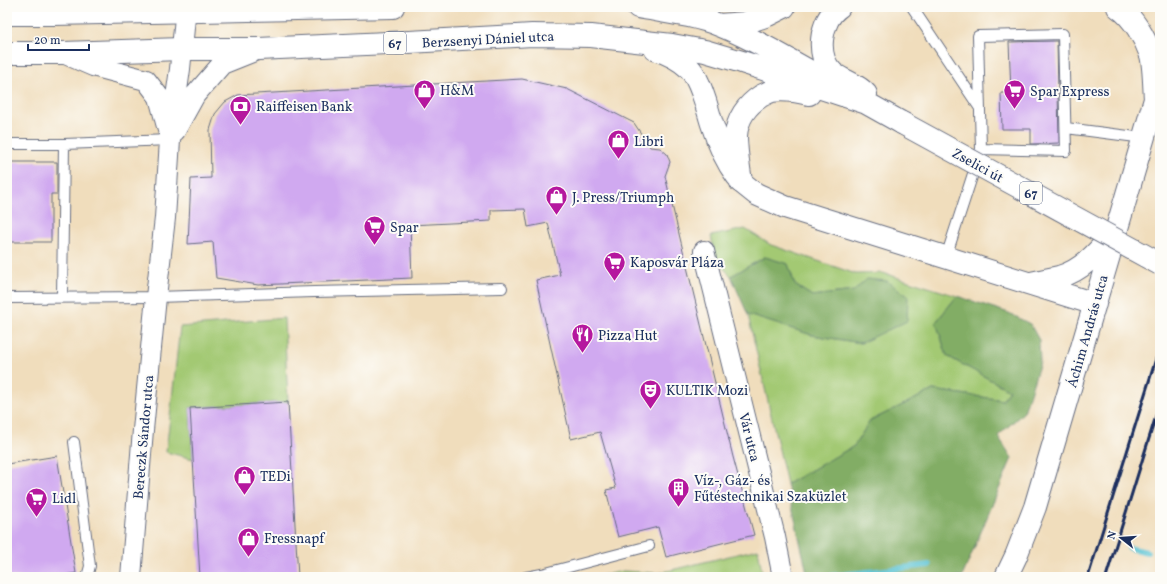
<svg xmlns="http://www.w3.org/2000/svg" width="1167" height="584" viewBox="0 0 1167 584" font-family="Vollkorn,serif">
<rect width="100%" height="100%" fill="#fdfcf7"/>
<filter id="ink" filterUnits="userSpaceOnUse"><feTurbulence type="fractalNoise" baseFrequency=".025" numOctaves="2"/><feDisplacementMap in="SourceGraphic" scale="8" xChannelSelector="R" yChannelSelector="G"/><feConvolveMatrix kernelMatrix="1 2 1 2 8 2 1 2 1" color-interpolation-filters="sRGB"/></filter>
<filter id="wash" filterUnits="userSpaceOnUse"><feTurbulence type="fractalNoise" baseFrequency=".012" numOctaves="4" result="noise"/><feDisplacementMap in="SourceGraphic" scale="16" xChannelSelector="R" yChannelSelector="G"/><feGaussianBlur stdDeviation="0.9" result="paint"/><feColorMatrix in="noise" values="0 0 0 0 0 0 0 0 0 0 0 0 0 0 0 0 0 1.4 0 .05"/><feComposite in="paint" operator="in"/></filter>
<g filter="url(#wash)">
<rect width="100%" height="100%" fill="#f0ddbc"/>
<path fill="#a3c973" stroke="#5f7c68" d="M745 229 771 245 856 274 883 273 957 296 936 322 947 356 1009 390 1003 400 933 390 870 421 854 446 787 484 748 315 812 335 861 343 854 291 812 296 795 285 788 264 765 257 731 276 716 260 711 236Z
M284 318 288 402 190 408 193 459 166 452 180 327Z
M758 549 763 577H594L623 571 659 573Z"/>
<path fill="#82ad65" stroke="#4e6e62" d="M765 257 788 264 795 285 812 296 854 291 867 279 887 281 908 296 907 321 861 343 812 335 748 315 731 276Z
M957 296 1009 313 1030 324 1039 340 1040 362 1024 412 998 436 1012 458 962 577H808L787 484 854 446 870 421 933 390 1003 400 1009 390 947 356 936 322Z"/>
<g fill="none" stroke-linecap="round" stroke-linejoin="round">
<path stroke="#58c2d3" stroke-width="6" d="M1129 548 1147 552
M824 577 929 565"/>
</g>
<g id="blocks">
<path fill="#d0a9f0" d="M1057 41 1059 143 1031 144V129H1002L1001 93H1011L1009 42Z
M522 79 567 89 634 123 650 147 660 148 667 154 670 162 665 176 733 457 754 535 666 557 658 527 618 537 606 490 616 488 600 432 571 439 536 280 560 275 548 223 528 227 525 209 491 210V221L410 225 412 278 258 285 216 278 213 242 188 244 191 179 211 178 210 130 215 114 225 102 238 95Z
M7 162H57V194H51V242H7Z
M288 402 298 577H200L190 408Z
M57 456 76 573 52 577H7V464Z"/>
</g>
</g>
<g filter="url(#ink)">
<use href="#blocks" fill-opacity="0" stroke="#666c7f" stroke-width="1"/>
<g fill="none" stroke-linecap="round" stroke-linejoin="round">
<defs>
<path id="lane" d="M912 7 979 107
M1066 128 1144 138
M7 144H64L170 140
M946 257 981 149 978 36 1063 34 1066 151 981 149
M62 297 64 144
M7 298 156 297 314 292 502 288
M74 442 90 566 87 577
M526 577 542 574 649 546"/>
<path id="street" d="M63 53 93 66 146 80 159 97 168 130
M175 131 195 95 222 64 257 50
M704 251 775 537 783 577
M131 577 143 430 156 297 165 218 170 140 180 69 186 7"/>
<path id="secondary" d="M1118 7C1133 17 1145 38 1151 55 1154 66 1154 86 1155 99
M741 182 756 194 785 207 1095 304
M1031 283C1040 281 1050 279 1059 277 1082 271 1099 251 1114 233
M1006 577 1016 556 1035 507 1160 82"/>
<path id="primary" d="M638 7C665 12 694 15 719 25 755 39 787 59 820 77
M839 7C820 20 815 57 833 73 843 81 858 84 866 94
M7 14H53L393 7
M720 25 745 23 768 15 784 7
M655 49C667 53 679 58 689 68 692 70 694 75 696 78 704 93 707 108 712 124 718 143 725 160 737 176
M7 53H63L181 49H258L409 42 532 35 591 36 672 45 705 51 742 62 864 102
M852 95 902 123
M741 182C739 167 736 152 736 136 737 119 747 105 761 96 765 94 768 92 772 91 785 89 796 91 809 94"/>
</defs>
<use href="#lane" stroke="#666c7f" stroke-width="12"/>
<use href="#street" stroke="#666c7f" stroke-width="22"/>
<use href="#secondary" stroke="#666c7f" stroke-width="24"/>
<use href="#primary" stroke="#666c7f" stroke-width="24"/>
<use href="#lane" stroke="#fff" stroke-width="10"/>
<use href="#street" stroke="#fff" stroke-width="20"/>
<use href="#secondary" stroke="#fff" stroke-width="22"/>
<use href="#primary" stroke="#fff" stroke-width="22"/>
<path stroke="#1b2f5e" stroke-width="3" d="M1088 577 1160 346
M1106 577 1160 403"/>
<defs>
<path id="primary-bridge" d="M902 123 1160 264"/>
</defs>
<use href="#primary-bridge" stroke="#666c7f" stroke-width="24" stroke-linecap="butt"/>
<use href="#primary-bridge" stroke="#fff" stroke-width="22"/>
</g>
</g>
<defs>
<symbol id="shop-pin" viewBox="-11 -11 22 30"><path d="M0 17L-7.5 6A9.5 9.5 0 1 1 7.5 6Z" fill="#b5179e" stroke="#fdfcf7"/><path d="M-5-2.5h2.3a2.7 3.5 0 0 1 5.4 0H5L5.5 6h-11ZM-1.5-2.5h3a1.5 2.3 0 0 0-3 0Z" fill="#fff"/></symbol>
<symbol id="supermarket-pin" viewBox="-11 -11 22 30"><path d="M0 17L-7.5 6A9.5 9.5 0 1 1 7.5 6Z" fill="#b5179e" stroke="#fdfcf7"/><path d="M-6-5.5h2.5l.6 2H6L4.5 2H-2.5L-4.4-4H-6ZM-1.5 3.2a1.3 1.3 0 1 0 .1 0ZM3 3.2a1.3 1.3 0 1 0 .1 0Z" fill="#fff"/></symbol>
<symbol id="bank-pin" viewBox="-11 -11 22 30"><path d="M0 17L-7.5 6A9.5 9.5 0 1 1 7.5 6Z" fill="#b5179e" stroke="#fdfcf7"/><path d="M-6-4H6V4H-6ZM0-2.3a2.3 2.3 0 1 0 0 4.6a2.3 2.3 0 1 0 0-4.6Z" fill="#fff"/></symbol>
<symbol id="restaurant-pin" viewBox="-11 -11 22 30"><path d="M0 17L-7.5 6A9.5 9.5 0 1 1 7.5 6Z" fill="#b5179e" stroke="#fdfcf7"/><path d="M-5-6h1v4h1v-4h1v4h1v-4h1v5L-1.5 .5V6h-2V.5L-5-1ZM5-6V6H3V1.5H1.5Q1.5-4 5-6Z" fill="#fff"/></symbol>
<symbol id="theatre-pin" viewBox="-11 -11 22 30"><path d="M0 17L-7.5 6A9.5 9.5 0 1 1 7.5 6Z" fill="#b5179e" stroke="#fdfcf7"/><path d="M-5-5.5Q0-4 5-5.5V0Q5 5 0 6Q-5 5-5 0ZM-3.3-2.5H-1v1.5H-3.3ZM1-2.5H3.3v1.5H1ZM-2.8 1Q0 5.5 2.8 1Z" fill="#fff"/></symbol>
<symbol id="building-pin" viewBox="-11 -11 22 30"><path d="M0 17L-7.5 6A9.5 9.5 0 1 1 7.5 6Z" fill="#b5179e" stroke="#fdfcf7"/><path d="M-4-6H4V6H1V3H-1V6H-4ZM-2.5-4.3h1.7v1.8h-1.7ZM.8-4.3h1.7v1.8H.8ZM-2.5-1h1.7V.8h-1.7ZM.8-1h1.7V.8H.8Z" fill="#fff"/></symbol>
</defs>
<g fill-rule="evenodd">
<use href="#shop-pin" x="412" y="78" width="25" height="34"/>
<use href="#supermarket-pin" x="1002" y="78" width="25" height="34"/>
<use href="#bank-pin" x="228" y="94" width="25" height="34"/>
<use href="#shop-pin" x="606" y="128" width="25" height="34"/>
<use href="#shop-pin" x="544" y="184" width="25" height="34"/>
<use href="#supermarket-pin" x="362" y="214" width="25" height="34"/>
<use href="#supermarket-pin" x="602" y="250" width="25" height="34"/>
<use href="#restaurant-pin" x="570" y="322" width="25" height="34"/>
<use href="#theatre-pin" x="638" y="378" width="25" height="34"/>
<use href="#shop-pin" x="232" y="464" width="25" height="34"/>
<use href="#building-pin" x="666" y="476" width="25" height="34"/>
<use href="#supermarket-pin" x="24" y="486" width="25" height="34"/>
<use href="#shop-pin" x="236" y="526" width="25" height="34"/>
</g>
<g text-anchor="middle" stroke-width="4" stroke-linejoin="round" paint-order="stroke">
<g fill="#fdfcf7" stroke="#5f6c8c" stroke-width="1">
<rect x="384" y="32" width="22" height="22" rx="3"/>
<rect x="1020" y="182" width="22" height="22" rx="3"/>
</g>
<g font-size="13" font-weight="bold" fill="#1b2f5e">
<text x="395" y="48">67</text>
<text x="1031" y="198">67</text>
</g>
<g font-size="14" fill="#1b2f5e" stroke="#fdfcf7">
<text transform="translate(488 39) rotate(-3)" y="5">Berzsenyi Dániel utca</text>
<text transform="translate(978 165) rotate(29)" y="5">Zselici út</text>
<text transform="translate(1087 331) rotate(-74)" y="5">Áchim András utca</text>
<text transform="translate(143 437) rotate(-85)" y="5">Bereczk Sándor utca</text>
<text transform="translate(750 437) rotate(76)" y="5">Vár utca</text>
</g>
<g font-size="14" fill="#1b2f5e" stroke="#fdfcf7" text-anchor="start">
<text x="440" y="95">H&amp;M</text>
<text x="1030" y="96">Spar Express</text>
<text x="256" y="111">Raiffeisen Bank</text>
<text x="634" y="146">Libri</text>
<text x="572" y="202">J. Press/Triumph</text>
<text x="390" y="232">Spar</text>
<text x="630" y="267">Kaposvár Pláza</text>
<text x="598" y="340">Pizza Hut</text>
<text x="666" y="395">KULTIK Mozi</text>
<text x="260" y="481">TEDi</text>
<text x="694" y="485">Víz-, Gáz- és<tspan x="694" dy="16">Fűtéstechnikai Szaküzlet</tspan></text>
<text x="52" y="503">Lidl</text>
<text x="264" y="543">Fressnapf</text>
</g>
</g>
<rect width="1167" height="584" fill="none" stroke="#fdfcf7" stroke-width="24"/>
<g transform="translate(1121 538) rotate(287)" stroke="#fdfcf7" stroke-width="3" paint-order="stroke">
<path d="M0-3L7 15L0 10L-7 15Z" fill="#1b2f5e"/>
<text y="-6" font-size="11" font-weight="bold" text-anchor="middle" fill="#1b2f5e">N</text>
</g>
<path d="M28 44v6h61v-6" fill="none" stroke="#1b2f5e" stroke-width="2"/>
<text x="34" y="44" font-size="12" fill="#1b2f5e" stroke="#fdfcf7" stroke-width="3" paint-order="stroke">20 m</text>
</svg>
